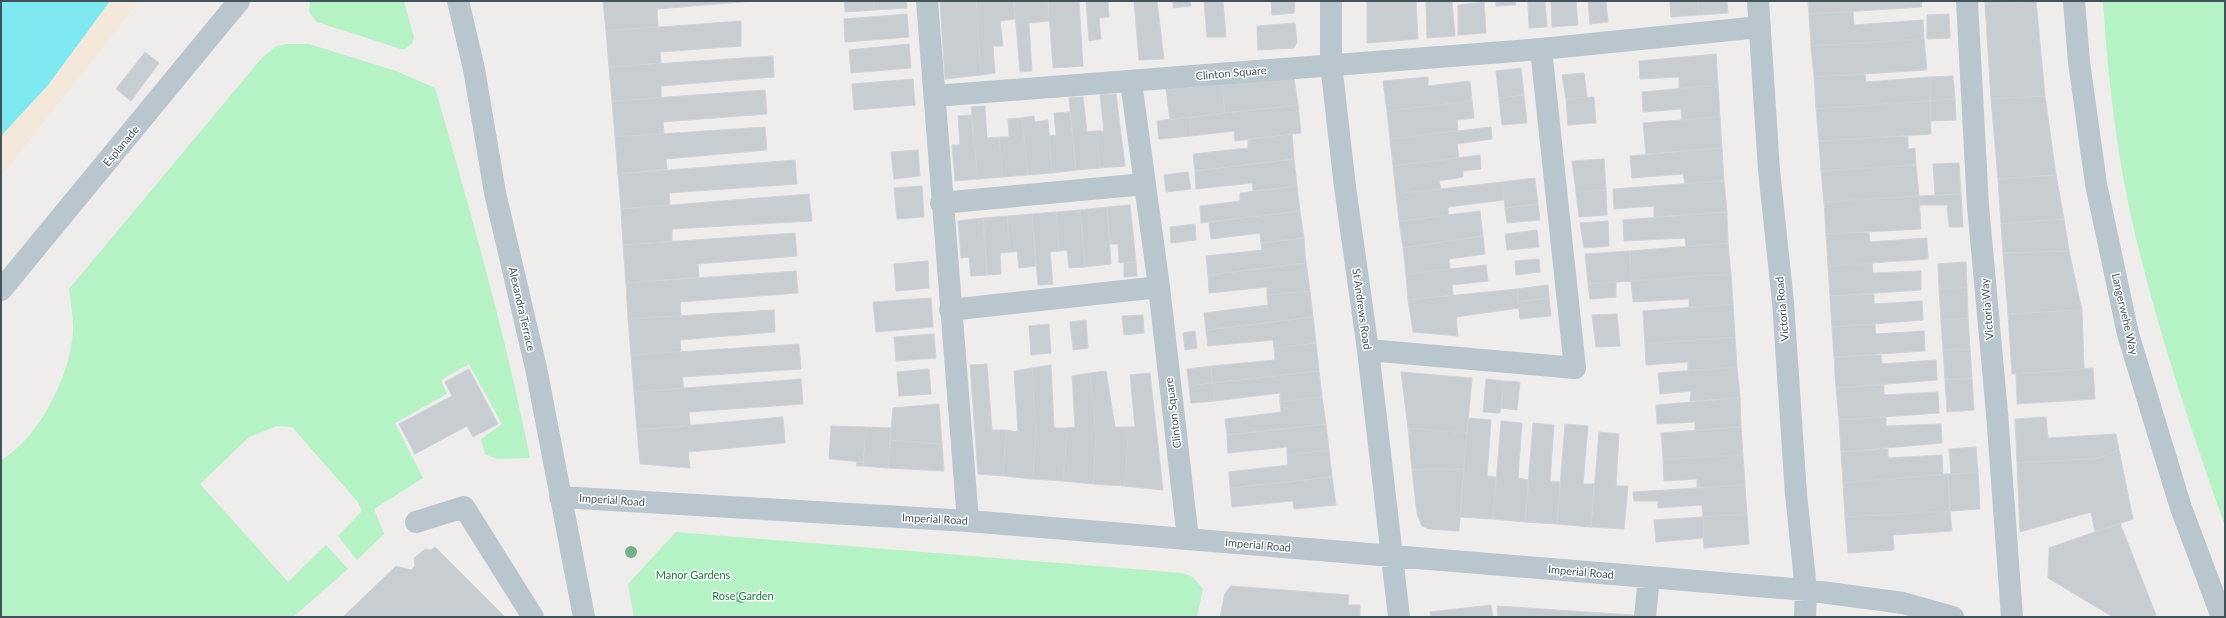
<svg xmlns="http://www.w3.org/2000/svg" width="2226" height="618" viewBox="0 0 2226 618" font-family="Lato,sans-serif">
<rect width="100%" height="100%" fill="#efecec"/>
<path fill="#b5f2c5" d="M310 1H404L414 38 412 43 405 49H401L317 22 309 12Z
M2103 1H2225V526C2191 430 2159 334 2135 234 2117 158 2108 79 2103 1Z
M287 44H309L396 71 435 88C470 210 505 333 530 458L497 459 485 454 481 439 502 424 469 364 441 380 447 394 395 423 423 478 374 509 384 534 357 560 338 536 362 511 358 502 292 427 277 426 249 437 200 484 288 582 326 545 348 569 293 617H1V460C37 440 67 381 72 341 75 324 71 306 69 289L261 59 276 46Z
M676 532 1182 573 1193 577 1203 589 1197 617H634L628 584Z"/>
<path fill="#f3e8da" d="M1 1H139L1 176Z"/>
<path fill="#7fe9f2" d="M1 1H110L48 85 1 136Z"/>
<path fill="#c8cdd2" stroke="#cfd3d9" d="M603 1H754L657 9 658 27 606 31Z
M844 1H873L874 10 845 12Z
M873 1H906L907 8 874 10Z
M940 1H976L981 75 945 79Z
M976 1H1014L1015 19 1000 21 1003 46H993L995 73 981 75Z
M1014 1H1048L1049 21 1029 23 1032 71 1020 72Z
M1048 1H1079L1083 66 1053 68Z
M1086 1H1108L1109 17 1099 18 1101 39 1089 41Z
M1134 1H1157L1164 59 1139 60Z
M1173 1H1190L1191 6 1173 8Z
M1204 1H1223L1226 37H1207Z
M1271 1H1295L1294 13 1272 15Z
M1367 1H1416L1418 39 1367 43Z
M1452 1 1455 36 1427 38 1426 2Z
M1496 1H1515L1516 5 1496 6Z
M1527 1H1545V3H1528Z
M1551 1H1576L1578 25 1552 27Z
M1588 1H1606L1608 22 1590 24Z
M1670 1H1698L1699 15 1671 17Z
M1698 1H1727L1728 13 1699 15Z
M1808 1H1921L1922 7 1809 14Z
M1985 1H2036L1985 4Z
M2036 1 2045 96 1991 99 1985 4Z
M1484 2 1486 33 1458 35V5Z
M1528 3H1545L1547 27 1529 28Z
M1853 12 1854 25 1923 20 1924 39 1811 46 1809 14Z
M907 14 909 37 845 42 844 19Z
M1949 14 1950 38 1927 39V15Z
M741 21V46L660 52 661 63 609 67 606 31Z
M1295 23 1297 42 1294 48 1258 50 1257 26Z
M1924 39 1927 70 1814 77 1811 46Z
M909 44 911 68 851 73 849 50Z
M145 52 159 63 131 101 116 89Z
M1716 54 1718 85 1679 89V77L1640 79 1639 61Z
M773 56 774 77 661 86V98L612 101 609 67Z
M1521 68 1524 95 1499 98 1496 71Z
M1584 73 1587 97 1566 99 1562 75Z
M1865 74 1866 82 1930 77V101L1816 109 1814 77Z
M1953 76 1955 99 1930 101V77Z
M1428 77V86L1470 81 1472 101 1387 111 1383 81Z
M1294 78 1298 105 1225 113 1222 85Z
M913 79 915 105 854 110 852 84Z
M1222 85 1225 113 1170 120 1166 89Z
M1718 85 1720 117 1682 120 1681 109 1643 112 1642 92Z
M765 90 767 114 663 122 664 134 615 137 612 101Z
M1116 94 1125 166 1100 168 1096 131H1104L1100 95Z
M1524 95 1527 123 1502 125 1499 98Z
M2045 96 2056 175 1998 179 1991 99Z
M1083 97 1087 132 1096 131 1100 168 1076 170 1069 98Z
M1594 97 1596 123 1568 125 1566 99Z
M1955 99 1956 120 1931 121 1930 101Z
M1472 101 1474 118 1457 120 1458 131 1390 139 1387 111Z
M1930 101 1931 134 1819 141 1816 109Z
M1298 105 1301 133 1235 141 1234 131 1191 136 1189 117Z
M985 106 987 138 999 137 1003 177 978 179 971 107Z
M1070 112 1076 170 1052 173 1049 136 1056 135 1054 113Z
M971 115 978 179 955 181 952 145H960L958 116Z
M1034 116 1035 122 1048 120 1052 173 1028 175 1022 118Z
M1189 117 1191 136 1159 139 1157 121Z
M1720 117 1722 148 1646 154 1643 123Z
M1022 118 1028 175 1003 177 999 137H1009L1008 119Z
M765 127 767 150 666 159 667 169 618 174 615 137Z
M1491 127 1492 139 1457 144 1459 158 1393 166 1390 139Z
M1292 134 1294 159 1195 171 1193 154 1248 148V139Z
M1908 136V149L1915 148 1916 165 1821 171 1819 141Z
M1722 148 1724 181 1685 184 1683 174 1632 178 1630 156Z
M918 150 920 176 894 179 891 152Z
M1480 155 1481 169 1463 171V177L1439 181 1441 189 1396 194 1393 166Z
M1294 159 1297 186 1253 191 1252 183 1196 189 1195 171Z
M1604 159 1606 190 1576 192 1572 161Z
M795 160 797 184 669 193 670 205 621 209 618 174Z
M1959 163 1961 194 1935 195 1933 164Z
M1916 165 1919 196 1824 202 1821 171Z
M1188 172 1191 189 1166 192 1164 175Z
M2056 175 2064 219 2001 224 1998 179Z
M1535 178 1538 204 1505 208 1502 182Z
M1724 181 1727 212 1654 217V206L1614 209 1613 189Z
M1502 182 1504 200 1448 207V215L1399 221 1396 194Z
M922 186 924 217 897 219 894 188Z
M1297 186 1300 211 1201 223 1200 206 1240 201V193Z
M1606 190 1607 215 1579 217 1576 192Z
M809 194 812 221 672 229V241L623 245 621 209Z
M1961 194 1963 227H1949L1947 205H1919V196Z
M1919 196 1921 229 1826 234 1824 202Z
M1538 204 1540 220 1507 223 1505 208Z
M1130 205 1136 262 1119 263 1118 244H1110L1107 207Z
M1107 207 1111 264 1085 267 1080 210Z
M1080 210 1085 267 1069 268 1067 250 1059 251 1056 212Z
M1300 211 1304 238 1261 243 1260 233 1211 239 1209 222Z
M1480 211 1483 236 1403 248 1399 221Z
M1056 212 1059 251 1050 252 1053 284 1038 285 1032 214Z
M1727 212 1728 243 1686 247 1685 238 1624 241 1623 220Z
M1032 214 1036 266 1019 268 1017 251 1010 252 1007 216Z
M1007 216 1010 252 1000 253 1001 274 987 275 983 218Z
M983 218 987 275 971 276 969 257 961 258 958 221Z
M2064 219 2069 251 2003 253 2001 224Z
M1608 221 1609 246 1584 248 1580 223Z
M1195 224 1196 240 1171 243 1170 227Z
M1537 230 1539 247 1507 250 1505 234Z
M1869 232 1870 242 1927 238 1928 259 1828 266 1826 234Z
M795 233 797 256 698 264 699 277 626 283 623 245Z
M1483 236 1485 254 1449 259 1450 269 1406 274 1403 248Z
M1304 238 1306 263 1208 275 1206 256 1262 250 1261 243Z
M1728 243 1731 274 1631 281 1630 251Z
M1630 251 1631 281 1588 284 1585 254Z
M2069 251 2082 310 2008 314 2003 253Z
M1539 259 1540 272 1516 275 1515 261Z
M928 261 929 288 896 291 894 264Z
M1136 262 1137 276 1124 277V263Z
M1966 262 1967 288 1939 289 1938 264Z
M1306 263 1310 291 1267 295V287L1209 293 1208 275Z
M1872 263 1873 273 1921 271V290L1830 296 1828 266Z
M1486 265 1488 281 1452 285 1453 295 1408 300 1406 274Z
M796 271 798 293 680 302 681 316 628 319 626 283Z
M1731 274 1733 304 1689 308V299L1633 302 1631 281Z
M1616 282V297L1590 299 1588 284Z
M1548 285 1549 298 1518 302 1517 289Z
M1967 288 1968 318 1941 320 1939 289Z
M1517 289 1519 308 1456 317 1458 336 1413 332 1408 300Z
M1310 291 1313 317 1206 330 1204 313 1268 305 1267 295Z
M1874 294V304L1922 301 1923 320 1832 327 1830 296Z
M931 298 933 327 876 332 873 302Z
M1549 298 1551 316 1520 319 1518 302Z
M1733 304 1735 337 1645 344 1643 311Z
M774 310 775 332 680 340 681 352 631 355 628 319Z
M2082 310 2084 369 2012 374 2008 314Z
M1617 314 1620 346 1596 347 1592 315Z
M1143 315 1144 333 1124 335 1122 316Z
M1313 317 1316 343 1274 348 1273 340 1208 346 1206 330Z
M1968 318 1970 349 1943 350 1941 320Z
M1086 320 1088 348 1073 350 1070 322Z
M1049 324 1051 353 1031 355 1029 326Z
M1875 324 1876 334 1924 331 1925 351 1834 357 1832 327Z
M1195 331 1197 348 1185 350 1183 333Z
M934 334 936 358 896 361 894 337Z
M1735 337 1737 367 1688 371V362L1646 365 1645 344Z
M1316 343 1319 371 1212 383 1211 366 1275 360 1274 348Z
M799 344 801 369 682 377 684 388 634 392 631 355Z
M1970 349 1972 378 1945 380 1943 350Z
M1881 355 1882 364 1936 360 1937 380 1836 388 1834 357Z
M987 364 992 430H1006L1003 476 978 474 970 365Z
M1051 365 1054 428H1065L1067 436 1063 481 1033 479 1036 433 1032 368Z
M1211 366 1212 383 1189 386 1187 369Z
M1737 367 1740 398 1690 401 1691 391 1660 394 1658 373Z
M1032 368 1036 433 1033 479 1003 476 1006 430 1018 432 1014 371Z
M2093 368 2095 399 2017 404 2016 374Z
M469 369 498 424 473 437 467 426 415 454 399 424 452 396 445 382Z
M929 369 931 394 899 396 897 372Z
M1106 371 1115 427H1126L1128 441 1124 486 1093 484 1096 438 1090 373Z
M1319 371 1322 397 1280 402V393L1215 401 1212 383Z
M1401 372 1472 378 1467 433 1408 428Z
M1090 373 1096 438 1093 484 1063 481 1067 436 1065 428 1075 427 1072 376Z
M1150 373 1163 490 1124 486 1128 441 1126 427H1135L1130 375Z
M1972 378 1974 410 1947 412 1945 380Z
M801 379 803 404 689 412 690 425 637 430 634 392Z
M1486 379 1504 381 1500 413 1483 412Z
M1504 381 1520 382 1517 410 1501 408Z
M1212 383 1215 401 1191 403 1189 386Z
M1884 385V395L1938 392 1939 413 1839 420 1836 388Z
M1322 397 1326 424 1227 435 1225 419 1281 412 1280 402Z
M1740 398 1741 427 1695 430V422L1657 424 1656 405Z
M939 404 942 444 890 440 893 408Z
M783 417 785 443 688 452 690 468 640 464 637 430Z
M1886 417V426L1941 424 1942 443 1841 452 1839 420Z
M2046 417 2048 438 2116 434 2119 450 2099 458 2017 463 2015 419Z
M1468 418 1491 420 1487 476 1496 477 1493 519 1460 517Z
M1501 421 1522 423 1518 478 1529 480 1525 522 1493 519Z
M1533 423 1554 425 1550 481 1560 482 1557 524 1525 522Z
M1326 424 1329 450 1287 455V447L1228 453 1227 435Z
M1565 424 1588 426 1583 484H1594L1591 527 1557 524Z
M831 426 866 427 863 462 829 459Z
M866 427 891 428 888 468 863 466Z
M1741 427 1743 455 1663 459 1661 433Z
M1408 428 1467 433 1464 469 1412 470Z
M1599 432 1619 434 1616 486H1628L1624 529 1591 527Z
M890 440 942 444 944 471 888 468Z
M1976 447 1978 472 1951 475 1949 449Z
M1888 449V458L1942 455 1943 475 1843 483 1841 452Z
M1329 450 1332 477 1230 488 1229 472 1288 465 1287 455Z
M2119 450 2133 519 2095 532 2091 512 2020 532 2017 463 2099 458Z
M1743 455 1745 485 1697 488V479L1664 481 1663 459Z
M857 462H863V466H856Z
M1464 469 1459 531 1429 529 1422 526 1417 514 1412 470Z
M1978 472 1980 509 1950 511 1948 474Z
M1948 474 1950 511 1845 517 1843 483Z
M1332 477 1336 505 1294 509 1293 501 1232 507 1230 488Z
M1745 485 1747 514 1703 517 1702 505 1658 508V501H1634L1633 492Z
M1950 511 1952 531 1893 535 1894 550 1848 553 1845 517Z
M1747 514 1749 544 1704 548 1703 517Z
M1703 517 1704 538 1656 542 1654 520Z
M2120 523 2156 615 2150 617H2113L2048 578 2049 548Z
M435 547 505 617H343L396 566 411 570 415 566 414 558 425 549 431 550Z
M1231 586 1349 595 1348 605H1360V617H1220L1225 593Z
M1491 605 1493 617H1431L1430 612Z
M1497 606 1633 615V617H1498Z"/>
<g fill="none" stroke-linecap="round" stroke-linejoin="round">
<path stroke="#b9c6cd" stroke-width="22" d="M458 1 474 69 495 193 536 368 584 617
M927 1 968 521
M1331 1V64L1345 187 1368 350 1399 617
M1758 1 1769 170 1783 302 1796 494 1806 590 1805 617
M1967 1 1978 206 1997 413 2012 617
M2074 1 2079 62 2096 184 2128 334 2181 508 2222 617
M1131 82 1159 287 1188 539
M935 96 1541 49 1760 27
M941 203 1145 184
M1 290 239 1
M950 310 1159 287
M1368 350 1575 368 1541 49
M560 497 968 521 1806 590 1903 603 1953 617
M416 522 464 507 533 617
M1645 617 1649 577"/>
</g>
<g fill="#74b18a">
<circle cx="631" cy="552" r="6"/>
<circle cx="741" cy="597" r="6"/>
</g>
<g text-anchor="middle" stroke-width="3" stroke-linejoin="round" paint-order="stroke">
<g font-size="11" fill="#43535b" stroke="#fff">
<text transform="translate(1231 73) rotate(-5)" y="4">Clinton Square</text>
<text transform="translate(121 146) rotate(-50)" y="4">Esplanade</text>
<text transform="translate(522 309) rotate(77)" y="4">Alexandra Terrace</text>
<text transform="translate(1362 309) rotate(82)" y="4">St Andrews Road</text>
<text transform="translate(1782 309) rotate(-95)" y="4">Victoria Road</text>
<text transform="translate(1987 309) rotate(-95)" y="4">Victoria Way</text>
<text transform="translate(2125 314) rotate(77)" y="4">Langerwehe Way</text>
<text transform="translate(1173 413) rotate(-97)" y="4">Clinton Square</text>
<text transform="translate(612 500) rotate(4)" y="4">Imperial Road</text>
<text transform="translate(935 519) rotate(3)" y="4">Imperial Road</text>
<text transform="translate(1258 545) rotate(5)" y="4">Imperial Road</text>
<text transform="translate(1581 572) rotate(5)" y="4">Imperial Road</text>
</g>
<g font-size="11" fill="#0f8139" stroke="#fff">
<text x="693" y="579">Manor Gardens</text>
<text x="743" y="600">Rose Garden</text>
</g>
</g>
<rect width="2226" height="618" fill="none" stroke="#43535b" stroke-width="4"/>
</svg>
